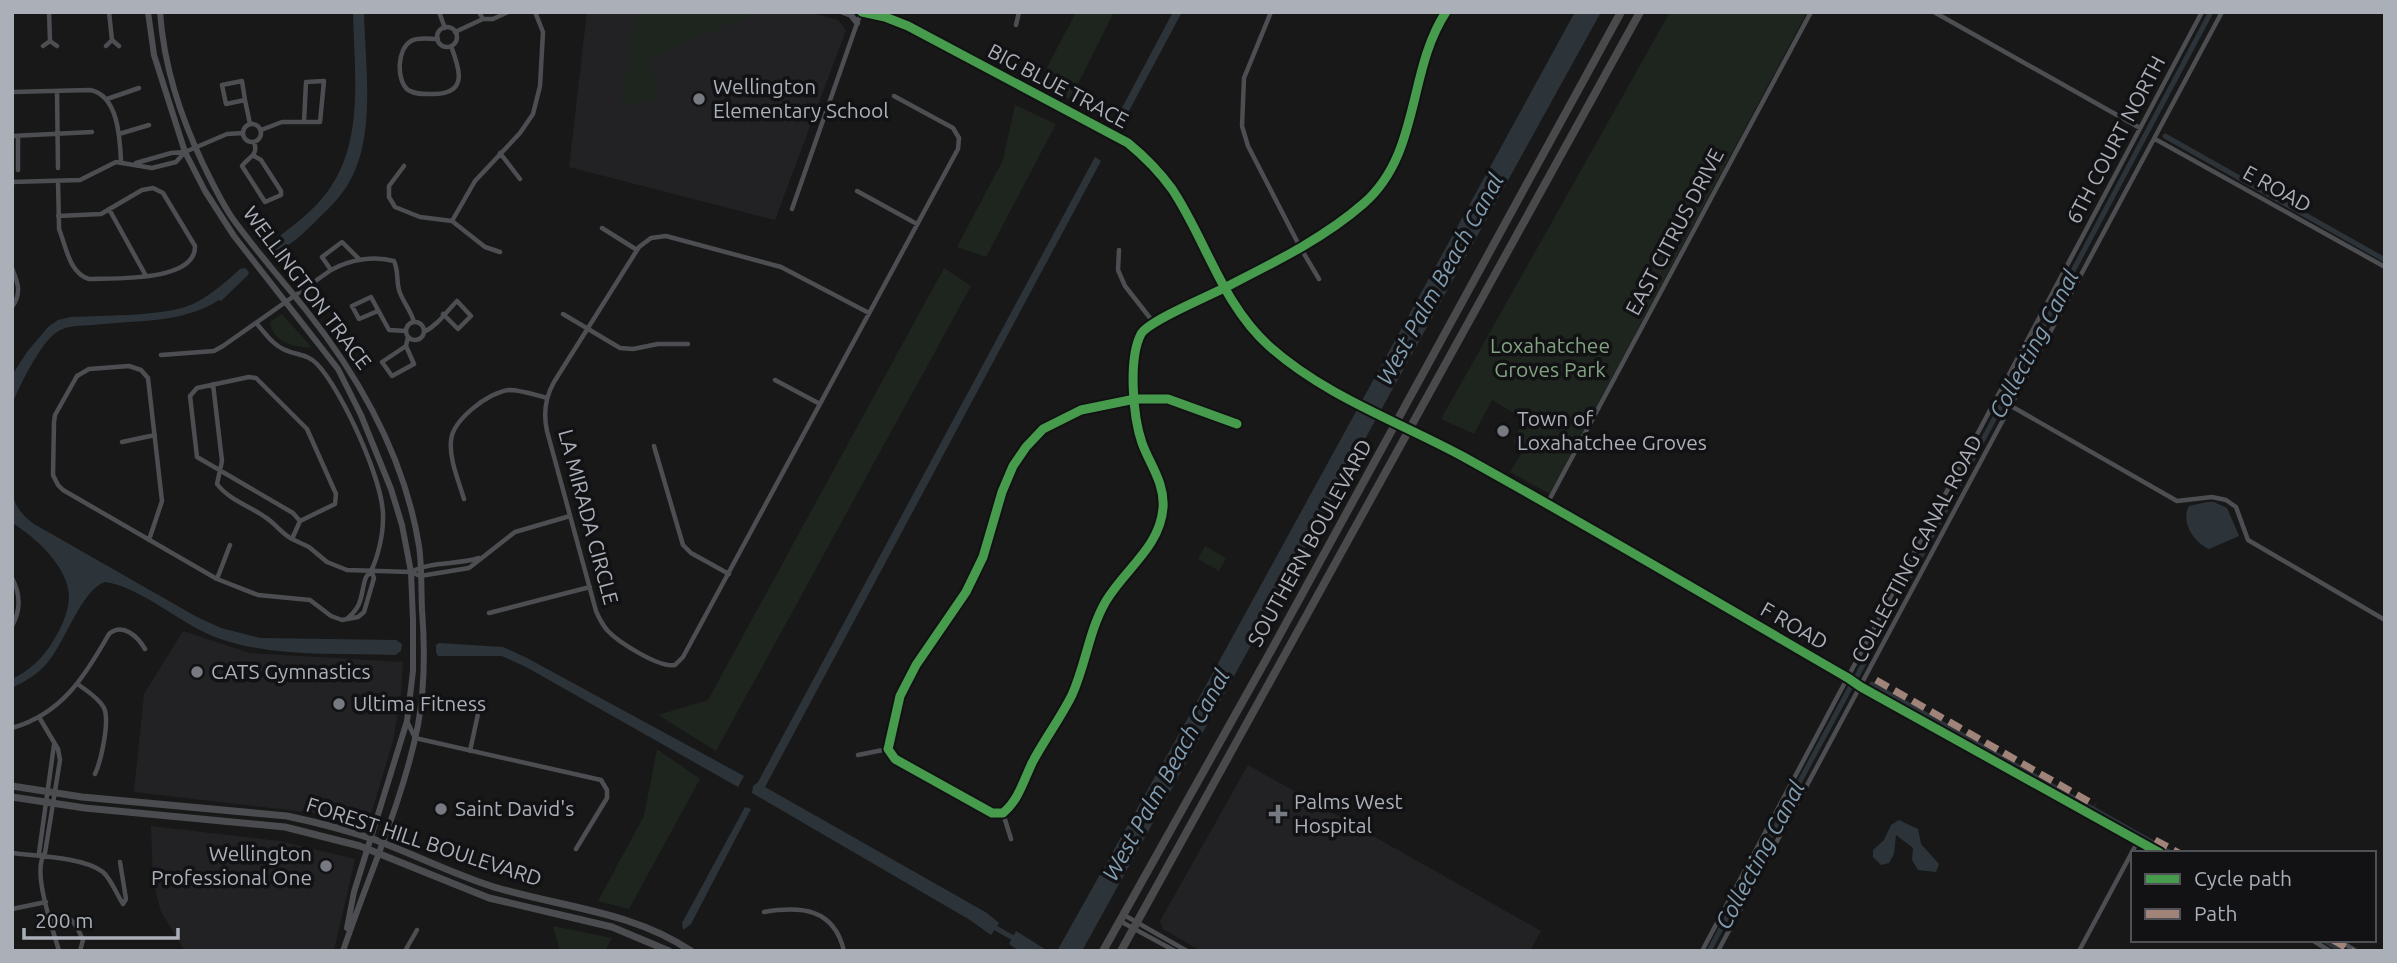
<svg xmlns="http://www.w3.org/2000/svg" width="2397" height="963" viewBox="0 0 2397 963" font-family="Ubuntu,sans-serif">
<rect width="100%" height="100%" fill="#181818"/>
<path fill="#222224" d="M587 12H809L838 20 846 30 775 220 569 167Z
M183 631 250 653 403 662 401 693 393 741 372 811 361 828 313 813 134 792 144 694Z
M1248 765 1541 931 1530 951H1201L1163 929 1160 921Z
M151 826 280 841 355 859 334 951H185L161 912 153 882Z"/>
<path fill="#1e251f" d="M629 12H757L652 58 656 99 621 105 635 14Z
M1076 12H1114L1070 100 1039 83Z
M1670 12H1807L1550 494 1510 472 1524 449 1513 442 1524 419 1492 400 1474 434 1441 419Z
M1015 105 1056 124 986 257 957 247 1003 160Z
M944 268 971 286 716 751 658 715 708 700Z
M282 314 312 348C294 346 273 344 270 322Z
M1205 546 1226 558 1219 571 1198 559Z
M657 749 700 779 629 909 598 901 644 816Z
M553 926 612 938 605 951H560Z"/>
<path fill="#2c343a" d="M353 12H364C365 66 377 139 347 186 338 200 326 211 315 222 301 235 290 248 272 251V242C291 227 314 211 328 191 365 140 354 71 353 12Z
M1173 12H1182L1123 122 1116 119Z
M1575 12H1601L1082 951H1057L1188 718Z
M1095 157 1101 161 765 787 987 913 999 923 991 935 970 920 752 793 753 786 758 782Z
M245 268 249 272 248 275 221 301 219 300C182 324 135 320 93 325 81 326 67 325 57 332 41 342 19 386 12 405V375L27 352 48 327 58 320 71 317C102 315 172 317 197 302 213 293 226 282 240 269Z
M12 491C14 506 22 515 34 524L197 617 221 628 260 638 396 640 402 644 401 651 395 655C336 653 271 658 215 637 181 624 139 586 105 582 82 589 65 642 48 662 38 674 26 681 12 688V679C31 670 44 657 55 638 62 626 68 613 69 598 70 569 36 537 12 523Z
M2207 502H2214L2227 508 2239 536 2209 549C2194 542 2180 522 2189 506Z
M439 643 503 647 527 658 744 776 738 787 526 667 502 656H438L436 652V645Z
M745 807 751 809 691 924 683 930 682 923Z
M1899 820 1918 829 1921 844 1939 864 1936 872 1918 870 1912 860 1913 848 1896 835 1894 854 1889 863 1881 865 1873 857V850L1884 840 1891 825Z
M1016 931 1048 951H1019L1009 944Z"/>
<g fill="none" stroke-linecap="round" stroke-linejoin="round">
<path stroke="#2c343a" stroke-width="5" d="M2165 136 2385 260
M1857 676 2211 12
M1872 684 2171 853
M992 926 1017 940
M2324 940 2342 951
M1709 951 1851 686"/>
<path stroke="#4c4e51" stroke-width="4.5" d="M49 12 50 41
M109 12 112 40
M439 12 445 28
M1271 12 1244 78 1242 126 1248 146 1300 247 1319 279
M1934 12 2140 128
M483 19H493L508 12
M1016 25 1019 12
M437 37a10 10 0 1 1 20 0a10 10 0 1 1-20 0Z
M455 32 483 19 479 12
M438 39C429 39 418 37 411 41 397 49 396 80 408 90 416 95 426 94 435 94 469 93 459 67 451 46
M43 46 50 41 57 46
M106 46 112 40 119 46
M57 91 58 168
M12 92 90 90C118 95 120 138 121 161
M107 99 139 88
M245 100 242 81 222 85 226 104 245 100 250 124
M243 133a9 9 0 1 1 18 0a9 9 0 1 1-18 0Z
M261 130 282 122H320L324 81 306 82 304 122
M119 134 149 125
M12 136 92 132
M18 136V170
M2155 139 2385 267
M500 153 520 179
M254 156 261 160 281 191V195L265 202 242 166C248 157 259 156 254 142
M136 163 171 153 185 152 227 134 243 133
M404 166 389 186V197L395 207 420 217 452 221 485 247 500 252
M58 181 59 225V229C66 246 69 273 89 279 114 278 196 282 195 246L163 193 153 188 142 190 101 214 58 216
M12 182 80 180 116 162 152 168 176 162 185 152
M857 191 917 224
M109 209 146 276
M792 209 861 12
M452 221 475 181 520 133 533 114 540 86 543 32 535 12
M602 228 637 250
M1119 250 1118 270 1125 286 1154 323
M12 268C18 283 22 293 12 307
M331 270 322 257 342 242 359 259
M378 311 359 319 352 306 371 297 389 330 406 331
M869 313 781 267 666 236 651 238 639 247 554 382C545 398 543 413 547 431L596 611C599 618 602 624 607 630 618 642 659 668 675 665L683 657 958 149 959 138 953 128 894 96
M563 314 620 348 633 349 658 344H688
M406 331a9 9 0 1 1 18 0a9 9 0 1 1-18 0Z
M257 324C265 333 272 344 283 349 295 355 308 354 317 364 342 390 385 484 383 519 383 535 378 557 371 571 367 578 368 572 365 580 360 598 363 604 348 618
M424 332C438 325 446 312 457 301L471 316 458 329 443 314
M406 346 382 362 392 376 414 364 406 346 408 337
M161 355 214 351 223 346 331 270C349 260 374 255 394 261 399 273 396 279 399 290 402 301 411 310 414 322
M775 380 820 404
M213 384 222 461 217 484C229 500 250 506 265 517 275 523 281 533 292 539
M2011 406 2177 501 2212 497 2226 500 2236 507 2248 540 2385 620
M1237 424 1168 399H1135L1081 410 1043 429 1026 447 1013 466 1002 492 983 557 966 592 916 665 900 696 889 745 888 749 895 759 992 813H1003C1018 801 1024 780 1032 763 1044 740 1060 719 1072 695 1086 664 1089 630 1106 601 1125 569 1160 547 1163 508 1165 483 1150 465 1142 443 1133 417 1128 359 1141 334 1148 321 1207 297 1224 288 1271 264 1323 239 1363 204 1421 154 1407 71 1446 12
M1410 430 1547 504 1848 678 1861 687 2160 853
M122 442 155 435
M654 446 683 545 691 553 729 574
M464 499C459 482 449 459 451 441 452 420 489 392 509 390 522 390 535 395 547 398
M1547 504 1811 12
M300 521 293 513 197 457 190 396 197 388 249 377 256 378 307 429 336 494 335 504 300 521 292 539 309 547 327 562 347 570 411 572 420 576 469 568 515 532 570 516
M149 540 162 501 148 378 141 370 129 366 89 369 77 376 55 415 54 422 53 475 58 485 63 490 217 579 258 595 310 600 331 616 342 620 358 617 364 612 374 578 371 570
M411 572C431 561 457 565 479 558
M12 578C21 595 21 610 12 626
M217 579 230 545
M489 613 590 587
M79 685C87 691 99 698 104 708 110 721 101 761 95 774
M39 717 58 749 60 760 45 853C31 870 53 929 59 951
M407 721 415 738 601 780 607 790V798L576 849
M12 728C62 714 85 676 109 634 123 622 138 637 145 649
M470 751 478 714
M858 755 888 749
M1003 813 1011 839
M12 853C36 856 84 857 103 872 111 879 117 895 123 904
M41 856 39 853 54 745
M120 862 126 899 123 904
M12 909 46 902
M764 912C801 906 834 908 844 951
M1124 915 1187 951
M50 919C72 913 75 922 83 940L80 951
M1120 921 1175 951
M2312 940 2330 951
M2338 940 2356 951
M405 951 417 930
M1702 951 2202 12
M1718 951 2222 12
M2079 951 2138 841"/>
<path stroke="#4c4e51" stroke-width="6" d="M148 12 154 55 185 152 205 191 234 236 338 369 361 415 391 489 402 525 411 572 413 620V671L407 721 354 892 347 928
M160 12C164 67 180 115 203 164 212 182 221 202 233 219 256 251 282 280 306 310 360 378 405 459 419 546 422 566 421 589 422 609 425 648 425 687 418 725 403 801 368 877 343 951
M843 12 851 15 857 23
M862 12 885 17 908 26 1128 143C1185 190 1201 253 1239 312 1272 362 1356 409 1410 430"/>
<path stroke="#4b4c4f" stroke-width="7" d="M12 786 82 797 287 816C315 822 343 829 370 838 412 853 452 874 494 887 560 907 632 911 691 951
M12 797 85 808 285 827 360 846 489 898 612 927 669 951"/>
<path stroke="#4a4a4d" stroke-width="8" d="M1103 951 1272 649 1621 12
M1121 951 1640 12"/>
<path stroke="#a18479" stroke-width="7" stroke-dasharray="14 7" stroke-linecap="butt" d="M1876 680 2095 805
M2155 840 2179 853
M2333 940 2352 951"/>
<defs>
<path id="cycleway" d="M862 12 885 17 908 26 1128 143C1145 157 1159 171 1172 189 1206 240 1222 304 1269 346 1325 396 1397 421 1462 456 1592 528 1720 604 1848 678L1861 687 2160 853
M1237 424 1168 399H1135L1081 410 1043 429 1026 447 1013 466 1002 492 983 557 966 592 916 665 900 696 889 745 888 749 895 759 992 813H1003C1018 801 1024 780 1032 763 1044 740 1060 719 1072 695 1086 664 1089 630 1106 601 1125 569 1160 547 1163 508 1165 483 1150 465 1142 443 1133 417 1128 359 1141 334 1148 321 1207 297 1224 288 1271 264 1323 239 1363 204 1421 154 1407 71 1446 12"/>
</defs>
<use href="#cycleway" stroke="#121214" stroke-width="13"/>
<use href="#cycleway" stroke="#469c4c" stroke-width="9"/>
</g>
<g fill="#777a80" stroke="#121214" stroke-width="2.5">
<circle cx="699" cy="99" r="7"/>
<circle cx="1503" cy="431" r="7"/>
<circle cx="197" cy="672" r="7"/>
<circle cx="339" cy="704" r="7"/>
<circle cx="441" cy="809" r="7"/>
<path d="M1274.5 803.5h7v7h7v7h-7v7h-7v-7h-7v-7h7z"/>
<circle cx="326" cy="866" r="7"/>
</g>
<g text-anchor="middle" stroke-width="7" stroke-linejoin="round" paint-order="stroke">
<g font-size="21" fill="#aaafb8" stroke="#121214">
<text transform="translate(1058 86) rotate(28)" y="7">BIG BLUE TRACE</text>
<text transform="translate(2116 140) rotate(-62)" y="7">6TH COURT NORTH</text>
<text transform="translate(2277 189) rotate(29)" y="7">E ROAD</text>
<text transform="translate(1675 232) rotate(-62)" y="7">EAST CITRUS DRIVE</text>
<text transform="translate(307 288) rotate(53)" y="7">WELLINGTON TRACE</text>
<text transform="translate(588 517) rotate(75)" y="7">LA MIRADA CIRCLE</text>
<text transform="translate(1310 543) rotate(-61)" y="7">SOUTHERN BOULEVARD</text>
<text transform="translate(1917 549) rotate(-62)" y="7">COLLECTING CANAL ROAD</text>
<text transform="translate(1794 626) rotate(30)" y="7">F ROAD</text>
<text transform="translate(424 842) rotate(18)" y="7">FOREST HILL BOULEVARD</text>
</g>
<g font-size="21" fill="#aaafb8" stroke="#121214" text-anchor="start">
<text x="713" y="94">Wellington<tspan x="713" dy="24">Elementary School</tspan></text>
<text x="1517" y="426">Town of<tspan x="1517" dy="24">Loxahatchee Groves</tspan></text>
<text x="211" y="679">CATS Gymnastics</text>
<text x="353" y="711">Ultima Fitness</text>
<text x="1294" y="809">Palms West<tspan x="1294" dy="24">Hospital</tspan></text>
<text x="455" y="816">Saint David's</text>
<text x="312" y="861" text-anchor="end">Wellington<tspan x="312" dy="24">Professional One</tspan></text>
</g>
<g font-size="21" fill="#82a382" stroke="#121214">
<text x="1550" y="353">Loxahatchee<tspan x="1550" dy="24">Groves Park</tspan></text>
</g>
<g font-size="23" font-style="italic" fill="#829eb2" stroke="#121214">
<text transform="translate(1440 279) rotate(-61)" y="8">West Palm Beach Canal</text>
<text transform="translate(2034 344) rotate(-62)" y="8">Collecting Canal</text>
<text transform="translate(1166 775) rotate(-61)" y="8">West Palm Beach Canal</text>
<text transform="translate(1760 855) rotate(-62)" y="8">Collecting Canal</text>
</g>
</g>
<rect width="2397" height="963" fill="none" stroke="#aaafb8" stroke-width="28"/>
<rect x="2131" y="851" width="245" height="91" fill="#121214" stroke="#4f5156" stroke-width="2"/>
<rect x="2145" y="874" width="35" height="10" fill="#469c4c" stroke="#4f5156" stroke-width="2"/>
<text x="2194" y="886" font-size="21" fill="#aaafb8">Cycle path</text>
<rect x="2145" y="909" width="35" height="10" fill="#a18479" stroke="#4f5156" stroke-width="2"/>
<text x="2194" y="921" font-size="21" fill="#aaafb8">Path</text>
<path d="M24 928v10h154v-10" fill="none" stroke="#aaafb8" stroke-width="3.5"/>
<text x="35" y="928" font-size="21" fill="#aaafb8" stroke="#121214" stroke-width="5" paint-order="stroke">200 m</text>
</svg>
